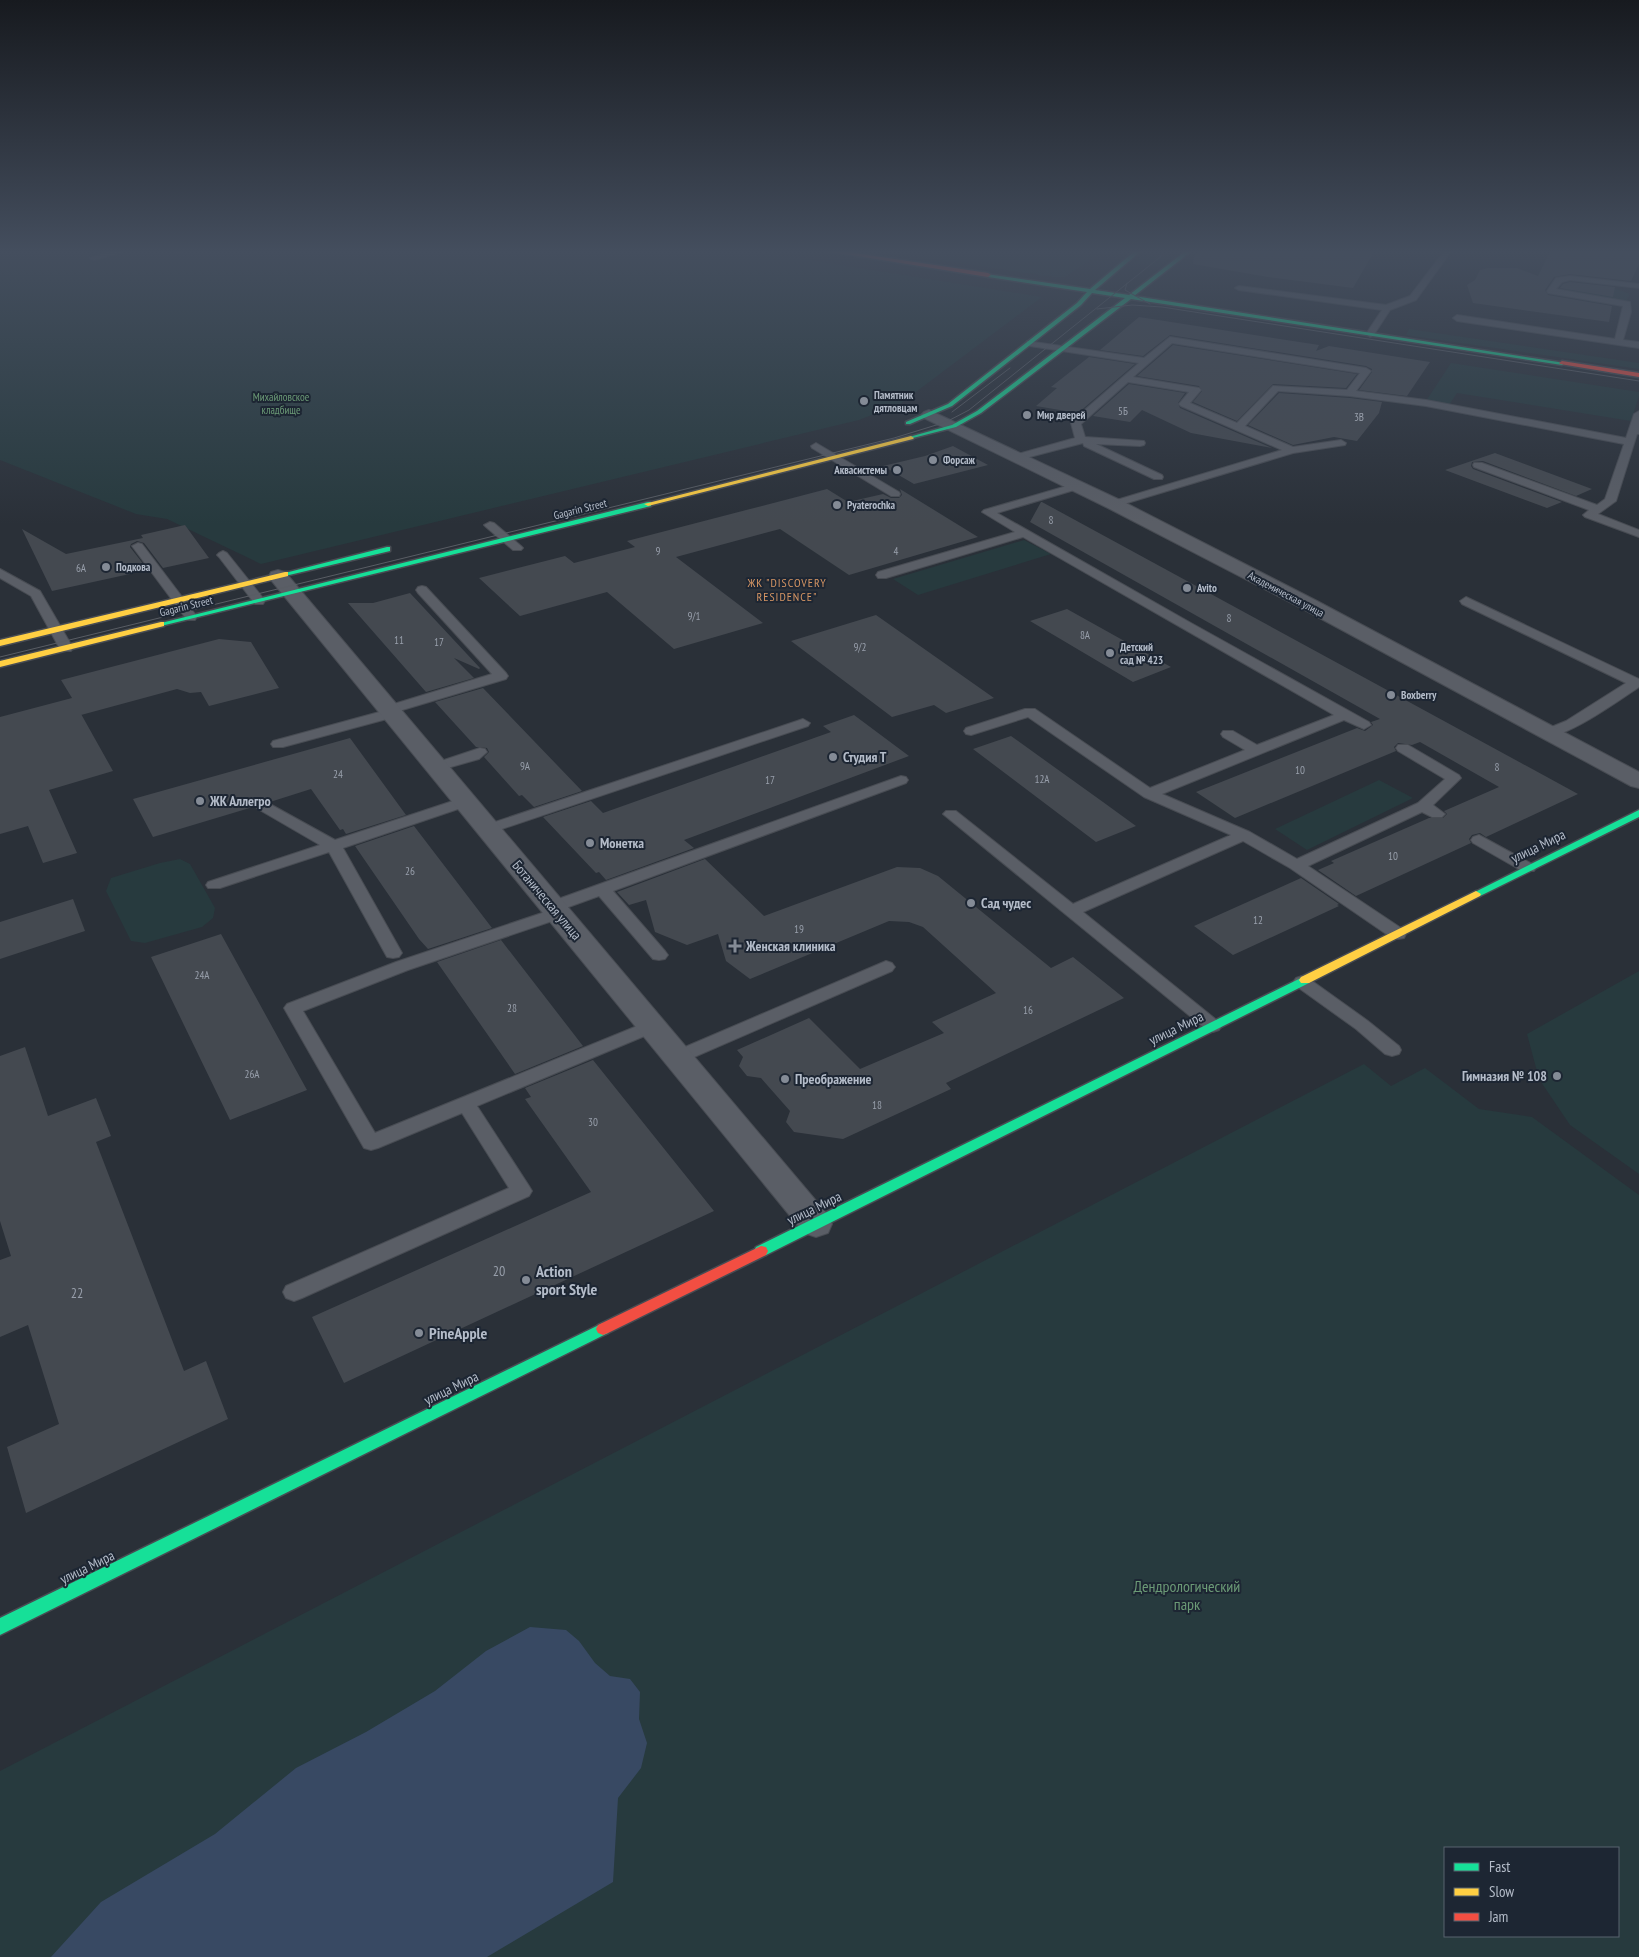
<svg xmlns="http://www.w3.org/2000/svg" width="1639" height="1957" viewBox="0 0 1639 1957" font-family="'PT Sans Narrow',sans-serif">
<rect width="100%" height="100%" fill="#2a3038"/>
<path fill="#273a3e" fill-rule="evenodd" d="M746 250 1042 297 900 404 859 420 261 564 167 519 136 514 0 460V251Z
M874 250H1104L1065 277H1052Z
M1152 250H1179L1159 267 1135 263Z
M1568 285C1588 284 1611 286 1630 294L1625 303C1606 306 1582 301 1564 295Z
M1409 329 1639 363V369L1406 335Z
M1451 363 1639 392V396L1631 421 1457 393 1449 405 1426 401Z
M1024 540 1051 554 918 595 893 579Z
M1379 780 1413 798 1307 850 1275 829Z
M180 859 190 864 215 908 213 918 202 927 145 943 131 941 106 891 111 878 160 863Z
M1639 971V1174L1570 1125 1539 1079 1527 1034Z
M1364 1064 1391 1086 1425 1068 1479 1109 1532 1117 1639 1195V1957H0V1771ZM1445 1848H1618V1936H1445Z"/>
<path fill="#384963" d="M530 1627 566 1630 579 1641 595 1663 610 1676 630 1679 640 1692 639 1719 647 1743 641 1768 618 1798 613 1882 487 1957H51L101 1902 215 1834 296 1768 366 1732 435 1691 486 1651Z"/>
<path fill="#444950" d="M1199 250H1375L1353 288 1268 277 1193 264 1194 255Z
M1551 250H1639V264L1631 281 1570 274 1554 277 1545 290 1548 295 1612 306 1609 322 1473 303 1467 285 1475 280 1480 270 1488 268H1517L1538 276Z
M1570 282 1615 287 1613 297 1560 288 1563 284Z
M1139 317 1319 345 1316 351 1329 346 1430 362 1407 396 1359 390 1372 372V369L1366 366 1170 335 1143 356 1100 350Z
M1173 345 1357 374 1346 388 1273 384 1237 421 1193 402 1202 391 1199 386 1137 376Z
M1089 357 1135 364 1078 413 1036 406 1057 388 1051 387Z
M1129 384 1185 393 1178 403 1180 408 1272 448 1191 433 1142 410 1130 422 1093 416Z
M1279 393 1350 398 1382 402 1379 413 1357 441 1334 437 1293 445 1248 425Z
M953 446 988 465 914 484 883 466 925 456Z
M1495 453 1592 489 1576 496 1483 461 1472 462 1471 466 1473 469 1562 502 1547 508 1445 470Z
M827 489 848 502 883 494 891 498H899L902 495 900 489 978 537 849 575 780 529 676 557 763 623 674 649 607 592 520 616 479 578 565 556 574 563 635 547 627 541Z
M1041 502H1042L1578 794 1486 837 1480 833 1472 835 1469 839 1471 843 1356 896 1318 870 1334 863 1331 861 1429 818H1443L1447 814 1444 811 1499 787 1420 742 1412 745 1398 743 1394 747 1396 751 1235 818 1196 792 1357 728 1365 731 1373 725 1371 722 1380 719 1030 522Z
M185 525 209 558 163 568 144 543 137 541 131 544 130 547 148 570 52 591 22 529 66 554 143 538 141 535Z
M410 593 480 668 479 669 454 658 474 678 426 692 348 603H373Z
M1067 609 1171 667 1133 682 1030 621Z
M876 615 994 698 946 713 934 705 892 717 791 641Z
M219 639 251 642 279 688 209 706 201 692 190 693 177 689 81 715 76 705 113 771 49 790 77 853 43 863 28 826 0 834V717L72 698 61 680Z
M483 688 582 791 534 807 522 795 519 796 484 757 489 752 487 748 476 747 435 702Z
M854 715 909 756 684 840 694 848 606 880 599 872 596 873 543 817 591 801 603 813 831 732 823 726Z
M1011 736 1103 802 1136 826 1096 842 973 749Z
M350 738 406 815 346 834 343 829 340 830 311 789 270 802 258 801 253 807 153 837 133 799Z
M414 826 492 928 428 949 419 939 355 846Z
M705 859 764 916 897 867 920 868 938 876 1051 968 1073 957 1124 998 946 1083 951 1089 843 1139 794 1132 786 1122 790 1111 761 1078 747 1076 739 1066 743 1057 737 1050 809 1018 860 1069 944 1033 932 1022 996 993 923 927 909 922 889 921 750 979 726 961 718 934 687 945 655 932 646 900 629 905 617 892Z
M1301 878 1339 904 1337 905 1339 906 1233 955 1194 926Z
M73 899 85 931 0 959V922Z
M221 934 307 1090 230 1120 151 957Z
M501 940 583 1046 515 1074 437 962Z
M25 1047 48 1116 96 1098 111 1136 96 1142 184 1371 206 1361 228 1419 26 1513 7 1447 59 1424 28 1325 0 1337V1260L11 1256 0 1221V1056Z
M593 1060 714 1211 344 1383 312 1317 591 1192 525 1099 531 1097 525 1088Z"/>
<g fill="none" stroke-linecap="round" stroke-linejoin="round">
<defs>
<path id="lane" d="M115 250H130L94 260 90 258Z
M172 250H181L182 251 178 253Z
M1445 250H1452L1416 300 1390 310 1373 336 1370 337 1366 334 1382 310 1239 290 1235 288 1239 286 1386 305 1410 296Z
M1570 276 1639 284V288L1570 280 1562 282 1556 289 1630 302 1631 312 1623 340 1639 342V348L1457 321 1453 318 1457 315 1615 339 1623 306 1548 293 1547 291 1556 278Z
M1170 337 1366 368 1371 371 1356 391 1426 400 1626 438 1634 414 1639 411V434H1637L1616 501 1598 514 1639 530V537L1585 517 1583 515 1589 510 1474 467 1473 465 1474 463H1482L1597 505 1605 499 1624 444 1426 406 1350 396 1278 391 1245 426 1293 447 1341 440 1346 443 1345 445 1293 453 1114 507 1110 506 1108 504 1110 502 1282 450 1181 406 1179 404 1189 392 1128 382 1081 424 1085 437 1144 441 1145 443 1144 445 1140 446 1096 444 1162 475 1163 477 1162 479H1154L1084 446 1083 443 1018 460 1014 459 1013 457 1014 455 1075 438 1071 423 1072 421 1139 363 1030 346 1027 345V341L1144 358ZM1172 343 1360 373 1347 390 1273 386 1237 423 1190 403 1201 390 1199 388 1133 377Z
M816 443 899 492 900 494 899 496H891L812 448 811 446Z
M1077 483 1081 484 1082 486 1081 488 997 513 1191 623 1369 722 1371 725 1364 729 1344 720 1162 794 1250 832 1297 859 1418 803 1445 779 1398 751 1396 748 1398 745H1408L1459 775 1461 778 1433 805 1445 814 1442 817H1432L1422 812 1308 866 1404 930 1406 934 1404 938 1398 939 1392 938 1290 868 1243 841 1083 912 1219 1022 1222 1026 1219 1030 1213 1032 1207 1030 943 814 946 811H956L1073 904 1231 835 1144 797 1028 717 971 735 966 734 964 731 966 728 1025 709H1035L1150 788 1245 750 1223 737 1221 734 1223 731H1233L1257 745 1334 715 1023 537 886 578H878L876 575 878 572 1015 532 982 512 984 510Z
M490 522 494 523 521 546 523 548 521 550H513L486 527 484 525Z
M138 543 142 544 195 614 197 617 195 620H187L132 546Z
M223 551 227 553 263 598 265 601 263 604H255L219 557 217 555 219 553Z
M0 569 40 591 73 648 71 651H61L31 596 0 578Z
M422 586 426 587 506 673 508 676 506 679 399 711 398 716 283 747H273L271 744 273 741 383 711 384 707 492 674 418 593 416 590 418 587Z
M1466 597 1639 679V687C1621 699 1563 741 1544 736L1542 733 1544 730 1566 721 1626 683 1462 604 1460 601Z
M803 719 810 723 808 726 493 832H483L480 829 483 826Z
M480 748 485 749 487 752 479 759 437 771 432 770 430 767 432 764Z
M901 776 906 777 908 780 906 783 613 891 665 951 668 955 665 959 659 960 653 959 599 896 563 909 566 913 564 917 408 970 303 1011 375 1133 647 1022 653 1020 659 1022 662 1026 659 1030 477 1106 529 1186 532 1191 529 1196 302 1298 294 1301 286 1298 283 1292 286 1286 509 1188 462 1113 378 1148 371 1150 364 1148 284 1008 287 1004 396 962 548 911 545 907 547 903Z
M465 797 470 799 473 802 470 805 343 848 402 953 399 957 393 958 387 957 329 852 220 888H208L206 885 208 882 320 845 258 809 255 806 258 803H268L335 840Z
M1479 835 1534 865 1536 868 1534 871H1522L1473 843 1471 840 1473 837Z
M886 961 892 963 895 967 892 971 685 1061 678 1063 671 1061 669 1057 671 1053Z
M1302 976 1308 978 1368 1021 1399 1046 1401 1050 1399 1054 1392 1056 1385 1054 1356 1029 1296 986 1293 982 1296 978Z"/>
<path id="street" d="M929 410 1120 500 1317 601 1639 772V788L1631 786 1303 609 1108 508 924 418 921 415 924 412Z
M278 570 285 572 828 1215 832 1224 828 1233 816 1237 804 1233 271 580 269 576 271 572Z"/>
<path id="fast" d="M1136 250H1142L1095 290 1129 295 1187 250H1193L1134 296 1565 363 1562 365 1131 299 981 413 956 427 909 439V437L952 425 977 411 1125 298 1092 293 1081 305 952 406 910 424H906V422L948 404 1077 303 1087 292 988 277 986 274 1090 289Z
M648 502H651V506L161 626 157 624Z
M387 547H390V551L285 576 281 574Z
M1639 810V817L1480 896H1472L1471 894Z
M1305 976 1309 977 1311 980 1309 983 766 1255 761 1256 756 1255 754 1251 756 1247Z
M603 1323 608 1325 610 1329 608 1333 0 1635V1618Z"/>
<path id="slow" d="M911 436 914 438 913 439 648 506 644 504Z
M285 572H288V576L0 646V640Z
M161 622H164V626L0 667V661Z
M1476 891 1481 894 1480 896 1309 983H1301L1299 980 1301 977Z"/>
<path id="jam" d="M835 250 988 273 991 275 988 277 820 250Z
M1562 361 1639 373V377L1560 364 1559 363Z
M761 1246 766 1247 768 1251 766 1255 608 1333 603 1335 598 1333 596 1329 598 1325Z"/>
</defs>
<use href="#lane" stroke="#484c53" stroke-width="2"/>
<use href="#street" stroke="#484c53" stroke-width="2"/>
<use href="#fast" stroke="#484c53" stroke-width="3"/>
<use href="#slow" stroke="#484c53" stroke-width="3"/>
<use href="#jam" stroke="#484c53" stroke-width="3"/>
<use href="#lane" fill="#5a5e66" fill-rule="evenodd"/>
<use href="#street" fill="#5a5e66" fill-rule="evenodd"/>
<use href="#fast" fill="#16e098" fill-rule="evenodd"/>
<use href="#slow" fill="#ffcf43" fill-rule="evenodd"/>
<use href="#jam" fill="#f24e42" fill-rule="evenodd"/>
<path stroke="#595d64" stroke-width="1" d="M1127 283 1125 290 1150 304
M1097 309 1132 305 1162 307 1639 381
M952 412 1010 368
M0 657 894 438 946 422 969 410 1169 250"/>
</g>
<linearGradient id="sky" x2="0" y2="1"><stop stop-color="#171a1f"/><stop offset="0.48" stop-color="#444e5e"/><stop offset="1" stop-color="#444e5e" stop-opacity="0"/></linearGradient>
<rect width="1639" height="524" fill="url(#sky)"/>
<g fill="#848b96" stroke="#1d2633" stroke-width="2">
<circle cx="864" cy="401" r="5"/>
<circle cx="1027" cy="415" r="5"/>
<circle cx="933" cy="460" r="5"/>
<circle cx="897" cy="470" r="5"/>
<circle cx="837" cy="505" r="5"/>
<circle cx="106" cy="567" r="5"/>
<circle cx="1187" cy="588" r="5"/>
<circle cx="1110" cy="653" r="5"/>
<circle cx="1391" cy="695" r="5"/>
<circle cx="833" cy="757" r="5"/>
<circle cx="200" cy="801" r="5"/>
<circle cx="590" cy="843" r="5"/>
<circle cx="971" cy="903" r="5"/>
<path d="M732.5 938.5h5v5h5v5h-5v5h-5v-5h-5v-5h5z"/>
<circle cx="1557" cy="1076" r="5"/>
<circle cx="785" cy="1079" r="5"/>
<circle cx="526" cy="1280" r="5"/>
<circle cx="419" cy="1333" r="5"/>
</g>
<g text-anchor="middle" stroke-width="4" stroke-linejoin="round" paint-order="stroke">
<g font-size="11" font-weight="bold" fill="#b4bcc9" stroke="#1d2633" text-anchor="start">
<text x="874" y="399">Памятник<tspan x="874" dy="13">дятловцам</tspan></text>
<text x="1037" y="419">Мир дверей</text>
<text x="943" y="464">Форсаж</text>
<text x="887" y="474" text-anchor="end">Аквасистемы</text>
<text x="847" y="509">Pyaterochka</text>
<text x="116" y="571">Подкова</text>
<text x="1197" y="592">Avito</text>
<text x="1120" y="651">Детский<tspan x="1120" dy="13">сад № 423</tspan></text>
<text x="1401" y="699">Boxberry</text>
</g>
<g font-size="11" fill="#6b9a76" stroke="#1d2633">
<text x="281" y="401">Михайловское<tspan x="281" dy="13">кладбище</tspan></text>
</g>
<g font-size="11" fill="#989fab">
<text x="1123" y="415">5Б</text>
<text x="1359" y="421">3В</text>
<text x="1051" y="524">8</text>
<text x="658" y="555">9</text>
<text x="896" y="555">4</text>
<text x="81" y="572">6А</text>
<text x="694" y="620">9/1</text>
<text x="1229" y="622">8</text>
<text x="1085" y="639">8А</text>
<text x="399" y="644">11</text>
<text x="439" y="646">17</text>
<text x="860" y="651">9/2</text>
<text x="525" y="770">9А</text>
<text x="1497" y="771">8</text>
<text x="1300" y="774">10</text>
<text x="338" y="778">24</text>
<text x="1042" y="783">12А</text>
<text x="770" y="784">17</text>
<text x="1393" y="860">10</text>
<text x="410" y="875">26</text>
<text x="1258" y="924">12</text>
<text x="799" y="933">19</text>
<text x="202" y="979">24А</text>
<text x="512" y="1012">28</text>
<text x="1028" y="1014">16</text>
<text x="252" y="1078">26А</text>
<text x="877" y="1109">18</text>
<text x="593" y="1126">30</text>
</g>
<g font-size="11" fill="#b4bcc9" stroke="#1d2633">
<text transform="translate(580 509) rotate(-14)" y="4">Gagarin Street</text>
<text transform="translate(1286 594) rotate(28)" y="4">Академическая улица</text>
<text transform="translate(186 606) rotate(-14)" y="4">Gagarin Street</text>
</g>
<g font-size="12" letter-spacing="1" fill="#d59563" stroke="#1d2633">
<text x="787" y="587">ЖК "DISCOVERY<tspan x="787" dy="14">RESIDENCE"</tspan></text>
</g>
<g font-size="14" font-weight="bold" fill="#b4bcc9" stroke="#1d2633" text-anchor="start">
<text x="843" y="762">Студия Т</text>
<text x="210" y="806">ЖК Аллегро</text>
<text x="600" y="848">Монетка</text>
<text x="981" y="908">Сад чудес</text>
<text x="746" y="951">Женская клиника</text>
<text x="1547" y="1081" text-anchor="end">Гимназия № 108</text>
<text x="795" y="1084">Преображение</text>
</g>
<g font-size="14" fill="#b4bcc9" stroke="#1d2633">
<text transform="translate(1538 846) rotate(-26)" y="5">улица Мира</text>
<text transform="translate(547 900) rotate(50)" y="5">Ботаническая улица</text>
<text transform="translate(1176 1028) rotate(-26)" y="5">улица Мира</text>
<text transform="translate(814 1208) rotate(-26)" y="5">улица Мира</text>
<text transform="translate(451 1388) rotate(-26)" y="5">улица Мира</text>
<text transform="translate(87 1567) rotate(-26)" y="5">улица Мира</text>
</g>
<g font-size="14" fill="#989fab">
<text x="499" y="1276">20</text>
<text x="77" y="1298">22</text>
</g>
<g font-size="16" font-weight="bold" fill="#b4bcc9" stroke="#1d2633" text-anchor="start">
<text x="536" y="1277">Action<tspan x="536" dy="18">sport Style</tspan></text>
<text x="429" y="1339">PineApple</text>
</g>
<g font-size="16" fill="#6b9a76" stroke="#1d2633">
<text x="1187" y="1592">Дендрологический<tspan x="1187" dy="18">парк</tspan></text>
</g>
</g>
<rect x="1444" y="1847" width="175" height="90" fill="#1d2633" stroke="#59626f"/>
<rect x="1454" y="1863" width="25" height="8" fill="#16e098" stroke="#59626f"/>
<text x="1489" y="1872" font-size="15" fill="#b4bcc9">Fast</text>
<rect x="1454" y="1888" width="25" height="8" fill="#ffcf43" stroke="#59626f"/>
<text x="1489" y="1897" font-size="15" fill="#b4bcc9">Slow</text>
<rect x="1454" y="1913" width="25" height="8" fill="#f24e42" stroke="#59626f"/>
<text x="1489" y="1922" font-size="15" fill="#b4bcc9">Jam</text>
</svg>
